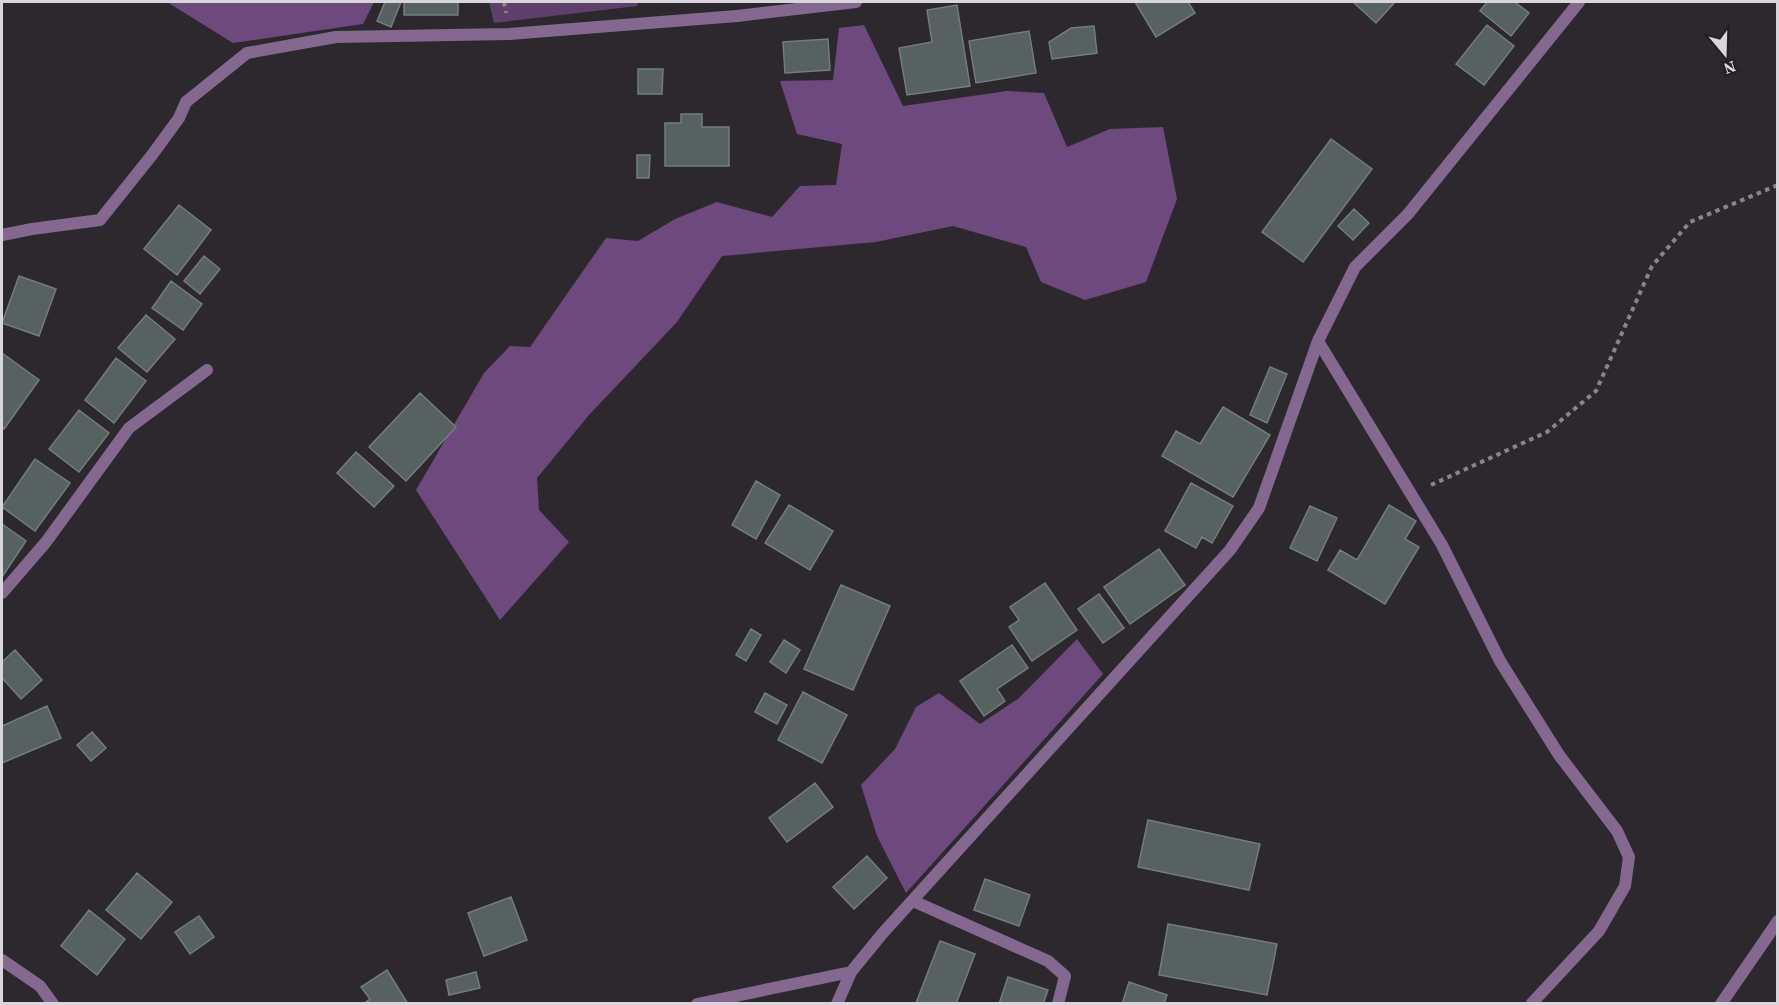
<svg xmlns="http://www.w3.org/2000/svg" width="1779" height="1005" viewBox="0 0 1779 1005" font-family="'Source Serif 4',serif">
<rect width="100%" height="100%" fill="#2d282e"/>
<path fill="#5f3f6c" d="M489 2H638L637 6 494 23Z"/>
<path fill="#6e497e" d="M167 2H374L363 24 233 43Z
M864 25 903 106 1007 91 1044 93 1067 147 1110 129 1163 127 1177 199 1146 282 1085 300 1041 282 1026 247 953 226 876 242 722 256 677 322 589 415 537 478 539 510 569 542 500 620 416 490 484 373 510 346 530 347 606 238 638 241 675 219 717 202 772 217 800 186 836 185 842 144 797 134 780 81 833 80 839 28Z
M1077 639 1103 674 906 893 877 836 861 785 895 749 916 707 939 693 980 724 1019 698Z"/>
<path fill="#576160" stroke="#727d7c" stroke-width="1.5" d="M385 2H401L391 27 377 21Z
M404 2H458V15H404Z
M1135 2H1188L1195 13 1156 37Z
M1353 2H1395L1376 23Z
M1487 2H1515L1529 13 1511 36 1480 11Z
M957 5 970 86 907 95 899 48 932 42 927 10Z
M1487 25 1514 46 1484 85 1456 64Z
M1094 26 1097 53 1052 59 1049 42 1071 28Z
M1029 31 1036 73 976 83 969 41Z
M828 39 830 70 785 73 783 42Z
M638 69H663L662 94H638Z
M681 114H702V127H729V166H665V123H681Z
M1331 139 1372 169 1303 262 1262 232Z
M637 155H650L649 178H637Z
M179 205 211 230 177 275 144 249Z
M1354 209 1369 223 1353 240 1338 226Z
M204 256 220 269 200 294 184 281Z
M19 276 56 289 39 336 2 323Z
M171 281 202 304 183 330 152 308Z
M146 315 175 339 147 372 118 348Z
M2 353 39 380 4 429 2 427Z
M116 358 146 381 114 423 85 400Z
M1270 367 1287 374 1267 423 1250 415Z
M420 393 456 427 406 481 369 447Z
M1223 407 1270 435 1233 497 1162 456 1176 431 1200 444Z
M79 410 109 433 79 472 49 449Z
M356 452 394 486 374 507 337 473Z
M35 459 70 483 35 531 2 507Z
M756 481 780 495 756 539 732 525Z
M1191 483 1233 506 1212 543 1202 537 1196 548 1165 531Z
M789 505 833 531 810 570 765 543Z
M1389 505 1416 521 1405 539 1419 547 1385 604 1328 570 1340 550 1357 560Z
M1310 506 1337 518 1317 561 1290 548Z
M2 524 26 541 2 577Z
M1159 549 1185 585 1130 624 1104 587Z
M1045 583 1077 630 1032 661 1009 627 1019 620 1010 607Z
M841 585 890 606 853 690 804 669Z
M1099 594 1124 628 1103 643 1078 609Z
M751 629 761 635 746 661 736 655Z
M784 640 800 650 786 673 770 662Z
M1012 645 1028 668 997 689 1005 701 984 716 960 681Z
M15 650 42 680 21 699 2 678V662Z
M803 692 847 715 822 763 778 740Z
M765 693 787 705 777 724 755 712Z
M47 706 61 738 2 763V726Z
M92 732 106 748 91 761 77 745Z
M815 783 833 807 787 842 769 818Z
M1148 820 1260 844 1249 890 1138 867Z
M867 856 887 878 854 909 833 887Z
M137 873 172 902 141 939 106 910Z
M985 879 1030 895 1019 926 974 910Z
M511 897 527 940 484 956 468 913Z
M89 910 125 939 97 975 61 946Z
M199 916 214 937 190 954 175 932Z
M1168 924 1277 944 1267 995 1159 975Z
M940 941 975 954 956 1004H918L916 1003Z
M387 970 408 1004H363L370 999 361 987Z
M476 972 480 988 449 995 446 980Z
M1008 977 1048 990 1043 1004H999Z
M1129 982 1167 995 1164 1004H1122Z"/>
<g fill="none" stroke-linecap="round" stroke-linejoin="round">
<path stroke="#89868a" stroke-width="4" stroke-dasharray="4.5 4.5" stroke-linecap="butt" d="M504 2 506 13
M1431 485 1547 432 1596 391 1652 266 1690 222 1778 185"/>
<path stroke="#846890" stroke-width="12" d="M2 235 32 229 100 220 152 155 179 118 186 102 247 53 336 37 509 34 737 16
M1318 341 1442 545 1500 661 1559 755 1617 831 1629 857 1625 886 1599 931 1532 1003
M2 593 46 542 129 428 207 370
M913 901 1048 961 1065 976 1058 1004
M2 960 40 986 53 1004
M697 1004 851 972
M837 1004 851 972 882 934 1230 550 1259 508 1318 341 1355 267 1408 214 1579 2
M1721 1004 1778 921"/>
<path stroke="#846890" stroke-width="12" d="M737 16 856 2"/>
</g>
<rect width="1779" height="1005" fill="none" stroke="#d8d6da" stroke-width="6"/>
<g transform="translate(1725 54) rotate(161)" stroke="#231f25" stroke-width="4.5" paint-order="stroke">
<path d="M0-4.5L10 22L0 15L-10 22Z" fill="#d8d6da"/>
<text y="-9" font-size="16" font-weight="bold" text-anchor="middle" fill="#d8d6da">N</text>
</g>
</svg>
